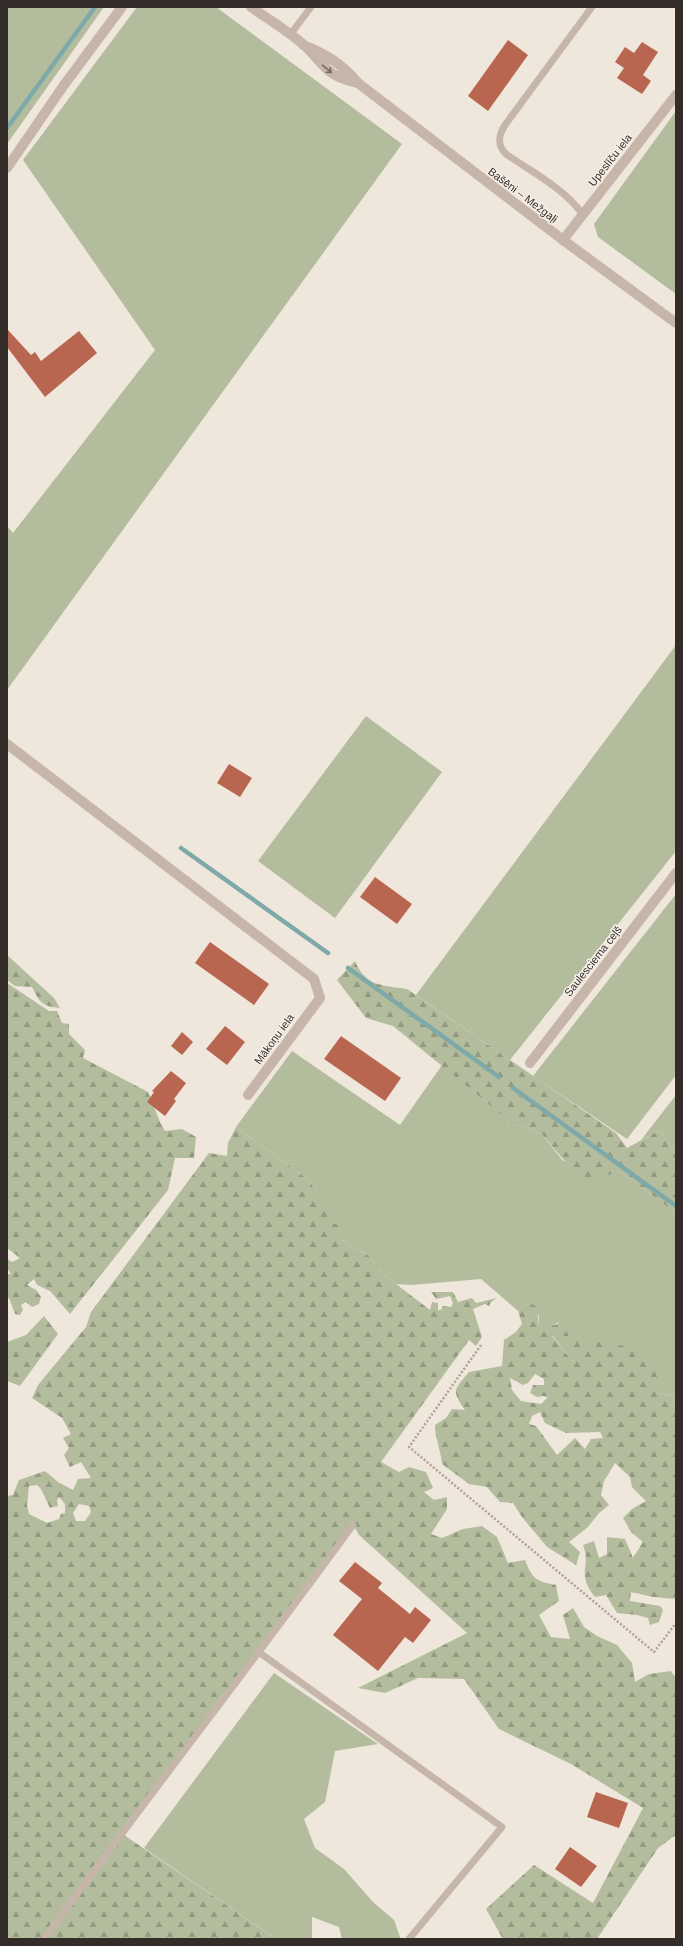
<svg xmlns="http://www.w3.org/2000/svg" width="683" height="1946" viewBox="0 0 683 1946" font-family="Arial,sans-serif">
<defs>
<pattern id="forest-firs" width="22" height="20" patternUnits="userSpaceOnUse"><rect width="22" height="20" fill="#b3bd9e"/><path d="M5 1l3.5 6h-7zM16 11l3.5 6h-7z" fill="#929a81"/></pattern>
</defs>
<rect width="100%" height="100%" fill="#efe6dc"/>
<path fill="#b3bd9e" d="M7 7H104L7 144Z
M137 7H216L402 144 7 690V526L13 533 155 350 23 160Z
M676 111V294L598 237 594 224Z
M676 645V851L510 1060 416 995Z
M366 716 442 772 335 918 258 861Z
M676 894V1075L627 1139 533 1076Z
M292 1051 400 1125 442 1065 513 1124 541 1133 563 1161 619 1171 676 1213V1406L671 1395 657 1393 577 1359 573 1362 552 1335 559 1322 547 1328 539 1326V1316L529 1303 518 1311 481 1279 412 1285 396 1284 383 1274 368 1255 339 1238 310 1181 236 1127Z
M676 1095V1155L660 1130 641 1140Z
M274 1673 378 1744 335 1751 325 1802 304 1819 315 1848 344 1869 373 1902 394 1920 400 1937 399 1939H342L339 1927 312 1917V1939H276L144 1848Z"/>
<path fill="url(#forest-firs)" fill-rule="evenodd" d="M7 955 54 998 60 1008C42 1006 40 1003 32 987L15 986 7 980Z
M355 961C366 987 382 985 407 989L616 1133 627 1148 660 1130 676 1155V1213L619 1171 584 1184 541 1133 513 1124 393 1026 366 1018 337 980Z
M7 983 49 1011H57L62 1023 69 1024V1034L85 1050 83 1058 148 1092 160 1122 165 1131 182 1129 196 1137 194 1158H175L168 1190 70 1314 50 1291 37 1285 34 1279 27 1285 36 1290 41 1297 39 1304 32 1307 26 1302 21 1305 23 1310 20 1315 15 1314 9 1298 7 1299V1274H11L7 1268V1259L12 1262 20 1258 7 1248Z
M236 1127 310 1181 333 1224 346 1222 339 1238 368 1255 383 1274 430 1310 432 1302 438 1303V1310H441L443 1306 451 1307 453 1303 450 1296 436 1299 431 1292H453L458 1302 472 1298 476 1303 497 1298 491 1302 489 1306 485 1304 473 1309 482 1337 476 1346 469 1340 381 1462 399 1472 409 1467 426 1472 433 1488 424 1492 434 1500 447 1497V1509L431 1534 442 1538 463 1529 482 1526 497 1537 508 1563 525 1560C533 1580 536 1581 556 1585L559 1601 539 1615 551 1637 570 1639 563 1615 573 1608 584 1627 597 1636 617 1645 632 1663 635 1682 649 1674 671 1671 676 1679V1835L658 1848 597 1939H503L486 1909 534 1865 593 1903 643 1808 571 1764 499 1729 464 1679 418 1678 385 1693 358 1688 467 1633 359 1535 353 1525 121 1833 276 1939H7V1496L13 1495 19 1480 45 1471 58 1482 73 1490 78 1479 91 1478 81 1462 70 1467 64 1455 69 1448 63 1438 71 1434 62 1418 32 1398 38 1385 86 1327 91 1312 209 1153 227 1156 228 1143ZM37 1485 41 1489 50 1508 58 1506 57 1500 59 1497 65 1504V1513L61 1514 59 1519 47 1523 29 1514 27 1505 29 1486ZM79 1504 89 1506 91 1512 85 1521H76L73 1513Z
M529 1303 537 1307 539 1326C550 1328 557 1322 568 1324L569 1336H552L573 1362 577 1358 569 1342 584 1339 641 1349 661 1381 657 1393 671 1395 676 1406V1599L653 1597 631 1592 630 1601 660 1606 663 1610 659 1622 650 1625 648 1618 637 1615 617 1613 606 1595 595 1597C575 1572 592 1567 583 1545L594 1541 599 1558 607 1554V1537L625 1539 633 1558 643 1542 631 1532 623 1518 632 1509 646 1501 632 1487 630 1477 615 1463 604 1481 601 1495 609 1505 599 1513 588 1527 569 1542 580 1552 576 1565 547 1547 522 1517 513 1503 500 1502 487 1487 469 1484 442 1464C441 1450 435 1439 435 1425L446 1418 452 1409 465 1410C451 1390 454 1390 469 1372L502 1366 504 1340 516 1332 522 1324 518 1311ZM535 1374 544 1379V1385H533L530 1393 537 1397 543 1396 548 1397 541 1404 521 1401 512 1390 510 1378 523 1385 528 1383ZM540 1412 545 1423 566 1433 600 1432 603 1438 591 1439 585 1449 575 1438 557 1455 536 1426 529 1424 532 1416Z
M44 1316 58 1334 20 1386 7 1381V1342L26 1335Z"/>
<g fill="none" stroke-linecap="round" stroke-linejoin="round">
<path stroke="#7ea9a9" stroke-width="4.5" d="M7 128 95 7
M181 848 328 953
M348 968 499 1077
M513 1088 676 1206"/>
</g>
<path fill="#b96650" d="M508 40 528 55 488 111 468 96Z
M642 42 658 52 643 75 651 81 642 94 617 78 624 68 615 62 625 47 634 53Z
M7 329 31 355 35 352 41 361 79 331 97 353 45 397 7 347Z
M229 764 252 778 240 797 217 783Z
M375 877 412 904 397 924 360 897Z
M210 942 269 984 254 1005 195 963Z
M225 1026 245 1042 227 1065 206 1049Z
M182 1032 193 1042 182 1055 171 1046Z
M341 1036 401 1078 385 1101 324 1059Z
M171 1071 186 1083 174 1099 176 1101 165 1116 147 1102 154 1092 152 1091Z
M355 1562 382 1583 378 1588 410 1614 415 1607 431 1620 413 1643 405 1637 378 1671 333 1635 362 1599 339 1581Z
M596 1792 628 1803 619 1828 587 1817Z
M570 1847 597 1866 581 1887 555 1869Z"/>
<g fill="none" stroke-linecap="round" stroke-linejoin="round">
<path stroke="#b2a094" stroke-width="2.5" stroke-dasharray="2 2" stroke-linecap="butt" d="M481 1345 409 1447 654 1652 676 1623"/>
<path stroke="#c6b6a9" stroke-width="7" d="M290 35 311 7
M583 215C565 189 532 172 506 154 497 145 498 136 505 125L592 7
M260 1653 502 1827 409 1939
M44 1939C145 1800 252 1664 353 1525"/>
<path stroke="#c6b6a9" stroke-width="10" d="M7 168 64 85 122 7
M563 240 676 95
M7 744 314 979 320 998 248 1095
M530 1063 676 873"/>
<path stroke="#c6b6a9" stroke-width="10" d="M251 7C268 19 288 31 304 45 325 65 325 76 358 83
M303 45C326 54 342 64 358 83L563 240 676 323"/>
</g>
<defs><path id="oneway-shaft" d="M-6 0H5M1.5-3L5.5 0L1.5 3" fill="none" stroke-width="1.6" stroke-linecap="round" stroke-linejoin="round"/></defs>
<use stroke="#766a62" href="#oneway-shaft" transform="translate(327 69) rotate(40)"/>
<g text-anchor="middle" stroke-width="3" stroke-linejoin="round" paint-order="stroke">
<g font-size="11" fill="#342c28" stroke="#f7f0e8">
<text transform="translate(610 160) rotate(-52)" y="4">Upeslīču iela</text>
<text transform="translate(523 195) rotate(37)" y="4">Bašēni – Mežgaļi</text>
<text transform="translate(593 961) rotate(-52)" y="4">Saulesciema ceļš</text>
<text transform="translate(274 1039) rotate(-54)" y="4">Mākoņu iela</text>
</g>
</g>
<rect width="683" height="1946" fill="none" stroke="#342c28" stroke-width="16"/>
</svg>
